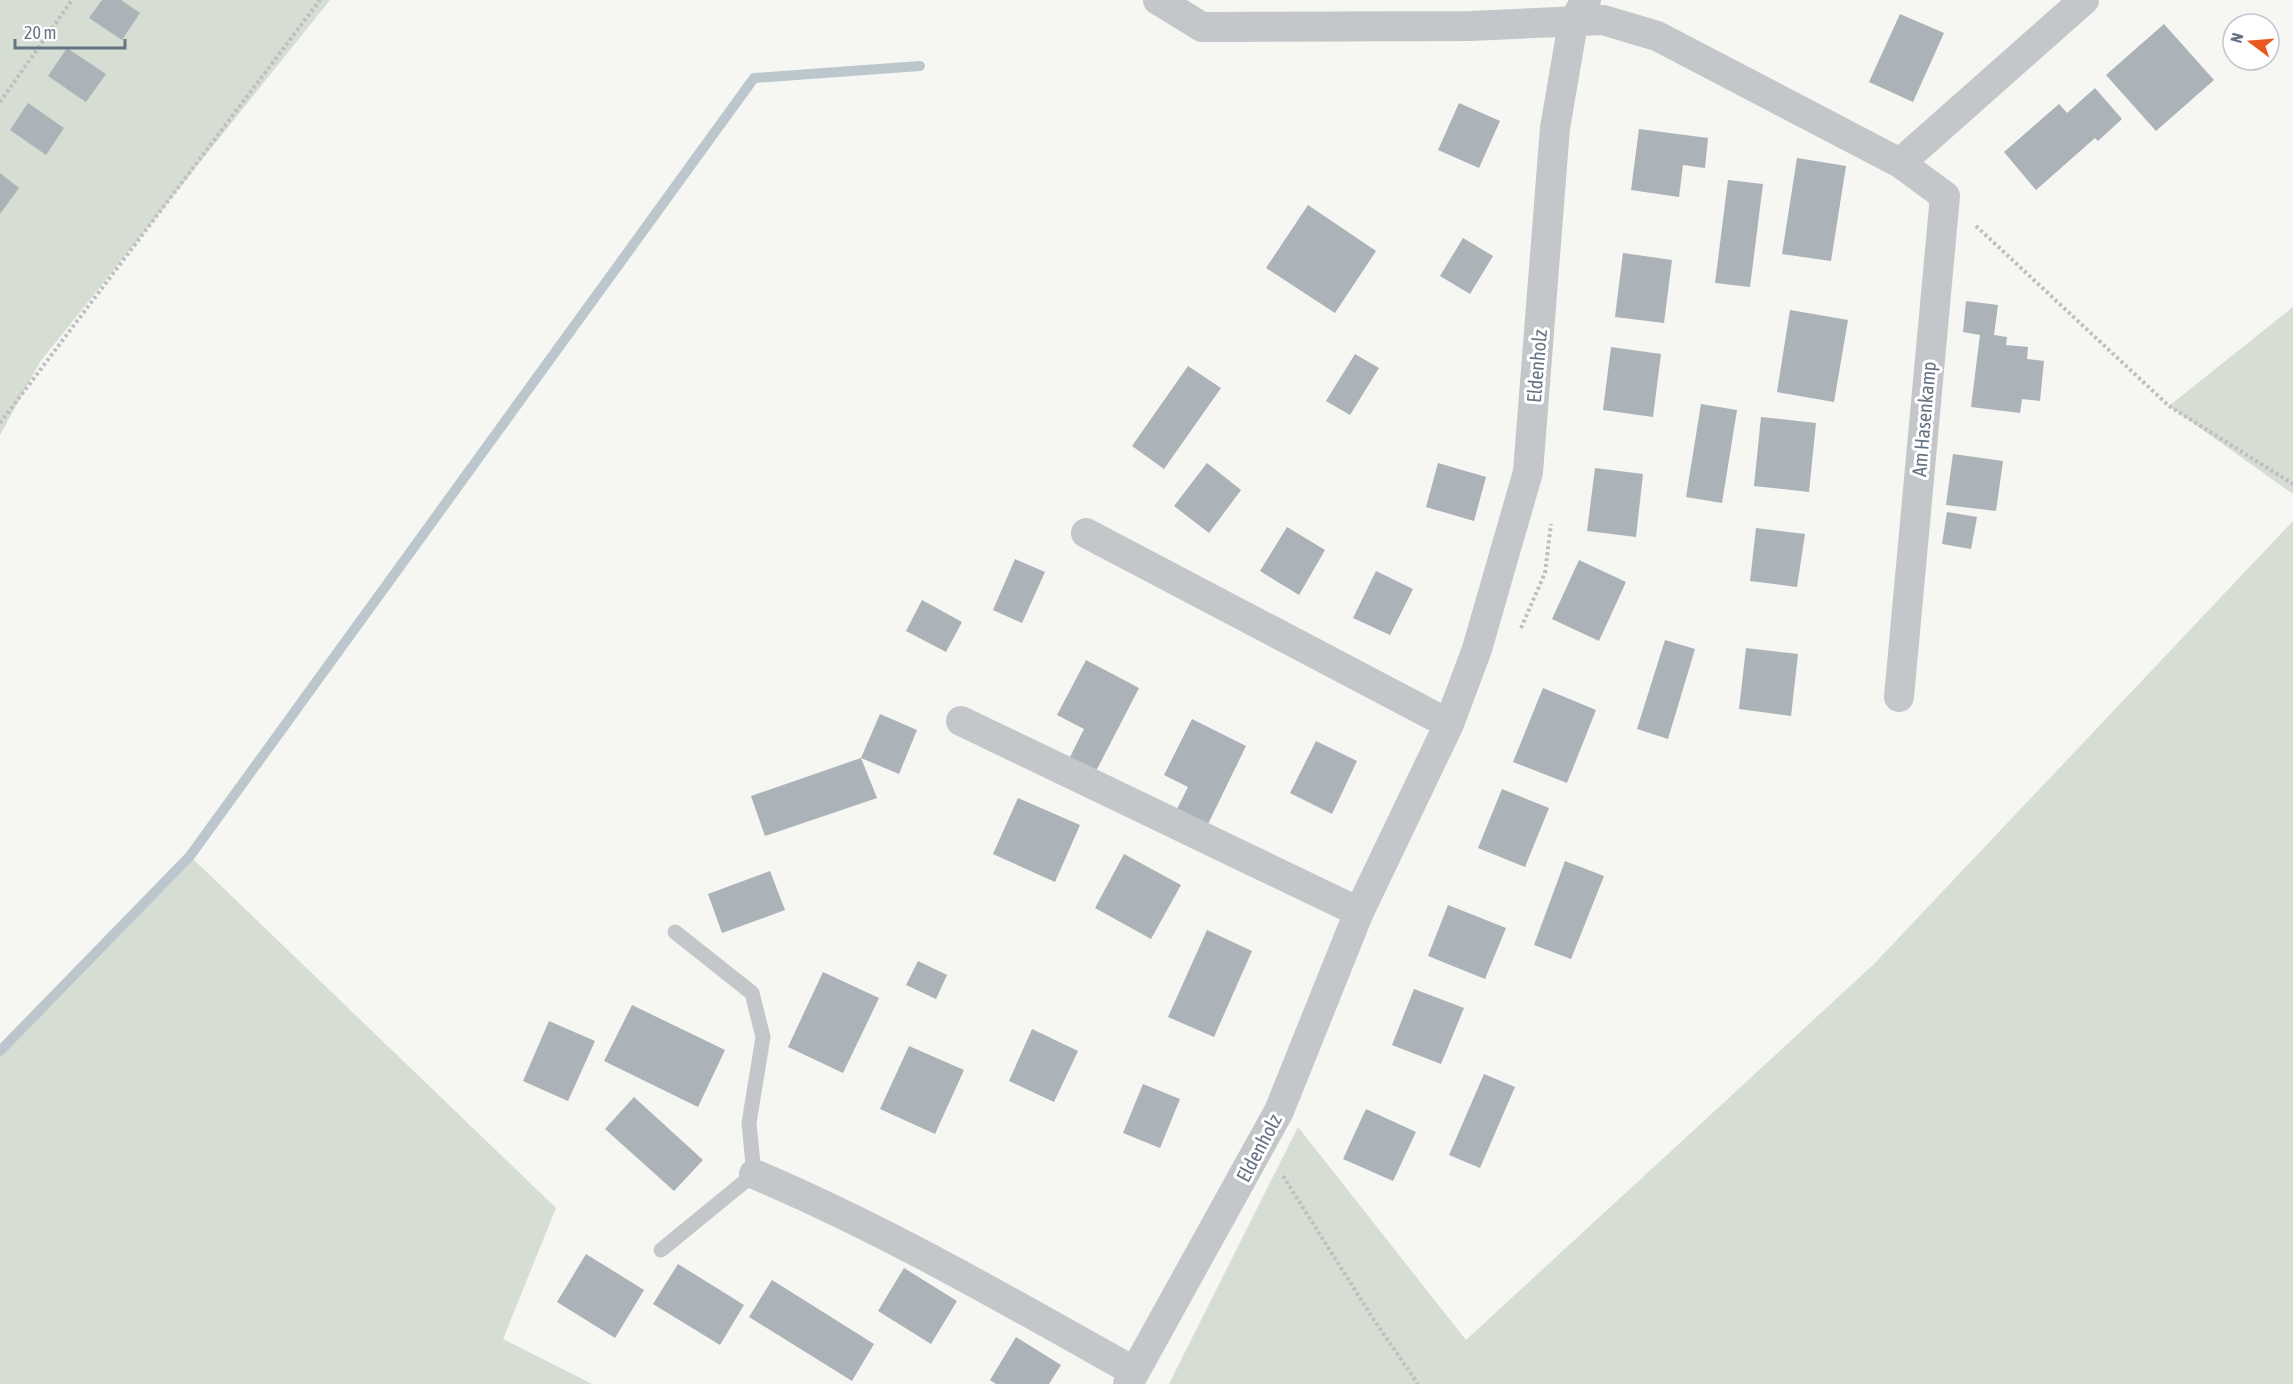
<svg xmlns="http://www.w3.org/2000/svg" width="2293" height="1384" viewBox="0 0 2293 1384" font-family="'Asap Condensed',sans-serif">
<rect width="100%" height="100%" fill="#f6f6f2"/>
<path fill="#d6ddd3" d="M0 0H330L40 362 0 435Z
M2293 307V494L2169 406Z
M2293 521V1384H1169L1298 1127 1466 1340 1874 964Z
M190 856 556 1208 503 1339 592 1384H0V1051Z"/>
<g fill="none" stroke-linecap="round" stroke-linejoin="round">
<path stroke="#bcc7cd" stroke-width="10" d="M0 1051 190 856 754 78 920 66"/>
</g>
<path fill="#abb2b8" d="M102 0H121L140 13 122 40 89 18Z
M1900 14 1944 33 1913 102 1869 82Z
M2164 24 2214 80 2156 131 2106 75Z
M67 48 106 74 86 102 48 76Z
M2095 88 2122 119 2098 141 2095 138 2036 190 2004 152 2059 104 2067 113Z
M28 103 64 128 46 155 10 130Z
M1459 103 1500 121 1479 168 1438 150Z
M1639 129 1708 138 1705 168 1683 165 1679 197 1631 190Z
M1797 158 1846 166 1831 261 1782 254Z
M0 173 19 188 0 214Z
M1728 180 1763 184 1750 287 1715 283Z
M1308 205 1376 251 1335 313 1266 268Z
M1463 238 1493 256 1470 294 1440 276Z
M1623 253 1672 260 1664 323 1615 317Z
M1966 301 1998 305 1994 335 2007 337 2006 345 2028 347 2027 359 2044 361 2040 401 2022 399 2020 413 1971 407 1980 335 1963 332Z
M1790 310 1848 320 1834 402 1777 392Z
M1611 347 1661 354 1653 417 1603 410Z
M1355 354 1379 368 1350 415 1326 401Z
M1188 366 1221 388 1164 469 1132 446Z
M1701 404 1737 410 1722 503 1686 497Z
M1761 417 1816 423 1809 492 1754 486Z
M1953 454 2003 461 1996 511 1946 505Z
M1207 463 1241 490 1209 533 1174 506Z
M1438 463 1486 477 1474 521 1426 507Z
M1595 468 1643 474 1636 537 1587 531Z
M1947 512 1977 517 1971 549 1942 544Z
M1287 527 1325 550 1299 595 1260 571Z
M1756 528 1805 534 1797 587 1750 581Z
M1015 559 1045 572 1022 623 993 610Z
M1579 560 1626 582 1599 641 1552 619Z
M1376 571 1413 589 1390 635 1353 618Z
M922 600 962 622 946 652 906 631Z
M1665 640 1695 649 1668 739 1637 729Z
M1746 648 1798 654 1791 716 1739 709Z
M1086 660 1139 688 1096 771 1070 757 1084 729 1057 715Z
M1543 688 1596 710 1567 783 1513 762Z
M880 714 917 730 899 774 861 758 877 798 765 836 751 796 861 758Z
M1192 719 1246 746 1208 824 1177 809 1188 787 1164 775Z
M1316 741 1357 761 1332 814 1290 793Z
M1502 789 1549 808 1525 867 1478 848Z
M1018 798 1080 825 1055 882 993 854Z
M1124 854 1181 885 1151 939 1095 908Z
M1565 861 1604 876 1571 959 1534 945Z
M770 871 785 910 722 933 708 894Z
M1448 905 1506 928 1485 979 1428 956Z
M1207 930 1252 951 1214 1037 1168 1017Z
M918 961 947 975 936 999 906 985Z
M823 972 879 998 843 1073 788 1047Z
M1414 989 1464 1008 1441 1064 1392 1045Z
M632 1005 725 1050 698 1107 604 1061Z
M549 1021 595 1041 568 1101 523 1081Z
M1032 1029 1078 1051 1054 1102 1009 1081Z
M909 1046 964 1070 935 1134 880 1109Z
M1484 1074 1515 1087 1480 1168 1449 1155Z
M1143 1084 1180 1099 1160 1148 1123 1133Z
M634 1097 703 1160 674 1191 605 1129Z
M1366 1109 1416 1132 1393 1181 1343 1159Z
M586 1254 644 1290 615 1338 557 1302Z
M678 1264 744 1305 720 1345 653 1304Z
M904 1268 957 1301 931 1344 878 1311Z
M772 1280 874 1344 852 1381 749 1317Z
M1016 1337 1061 1365 1049 1384H996L990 1380Z"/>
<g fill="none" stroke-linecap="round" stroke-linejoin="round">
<path stroke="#bdbfc1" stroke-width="4" stroke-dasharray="3 3" stroke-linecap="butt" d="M0 102 72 0
M1976 226 2169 406 2293 484
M0 423 320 0
M1521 628 1545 573 1551 524
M1283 1176 1372 1317 1418 1384"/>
<path stroke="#c3c7ca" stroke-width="15" d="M661 1250 754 1174 749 1123 763 1037 752 993 675 932"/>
<path stroke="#c3c7ca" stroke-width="30" d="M1158 0 1202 27 1471 26 1603 20 1657 36 1900 163 1945 196 1899 697
M1900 163 2084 0
M1086 533 1449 724
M961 721 1359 912
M754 1174C886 1230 1010 1302 1135 1372
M1128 1384 1279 1111 1359 912 1449 724 1477 649 1528 472 1555 128 1573 23 1586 0"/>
</g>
<g text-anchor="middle" stroke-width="6" stroke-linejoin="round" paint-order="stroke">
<g font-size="20" fill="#647484" stroke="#fff">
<text transform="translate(1537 366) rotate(-85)" y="7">Eldenholz</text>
<text transform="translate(1924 419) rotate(-85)" y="7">Am Hasenkamp</text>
<text transform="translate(1259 1148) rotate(-62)" y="7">Eldenholz</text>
</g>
</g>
<g transform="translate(2251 42) rotate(286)"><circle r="28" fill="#ffffff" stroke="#c1c7ce" stroke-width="1.5"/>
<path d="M0-4.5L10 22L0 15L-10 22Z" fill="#e9591f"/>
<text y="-9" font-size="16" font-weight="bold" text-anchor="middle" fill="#647484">N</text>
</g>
<path d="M15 39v9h110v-9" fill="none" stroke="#647484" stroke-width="3"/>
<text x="24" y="39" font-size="18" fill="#647484" stroke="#ffffff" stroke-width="4.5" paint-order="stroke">20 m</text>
</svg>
